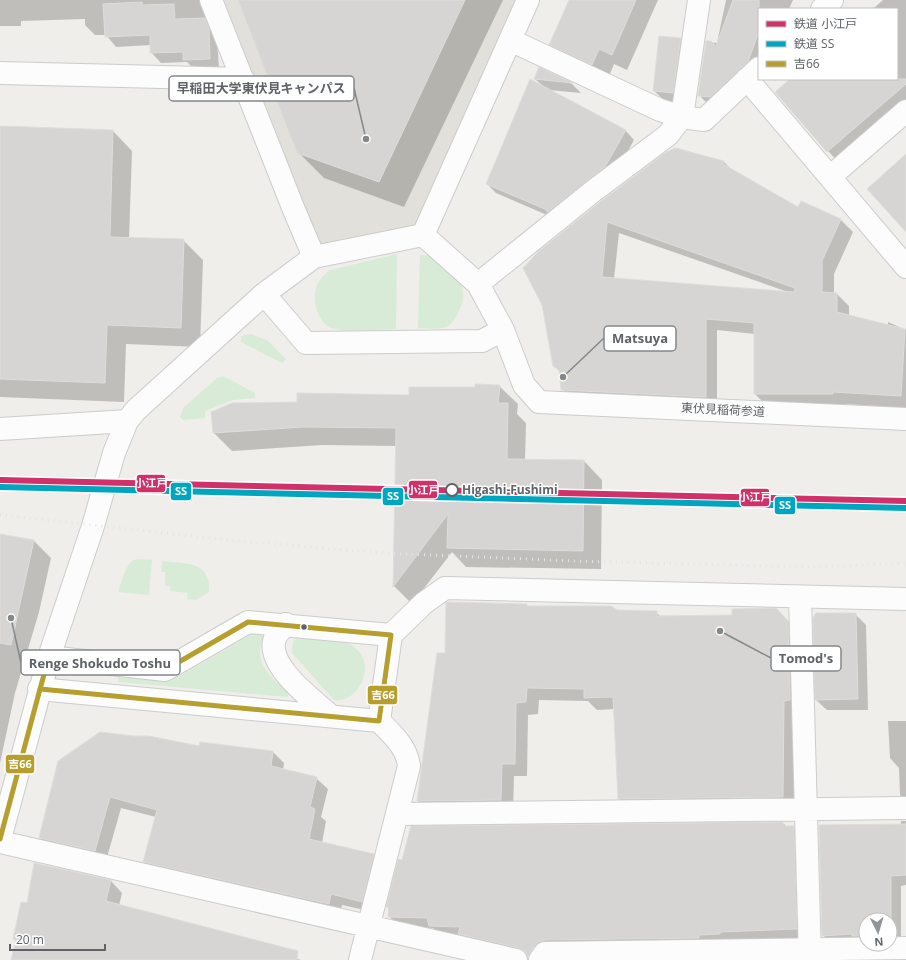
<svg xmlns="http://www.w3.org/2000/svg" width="906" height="960" viewBox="0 0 906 960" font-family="'Open Sans','Noto Sans JP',sans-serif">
<rect width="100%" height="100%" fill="#efeeea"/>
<path fill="#e2e0da" d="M211 0H528L423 235 314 257Z"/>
<path fill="#d8ebd6" d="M397 254 396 329C380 329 341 333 329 327 321 323 315 309 315 301 314 287 319 278 330 270Z
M420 255C442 255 465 275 463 298 463 303 460 308 458 313 456 318 451 325 446 327 437 330 427 328 418 328Z
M250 334 267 340 286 359 282 363 241 342V336Z
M223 376 255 393V398L233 400 205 411V418L183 420 180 417 184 407 217 378Z
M137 559 152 560 149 595 118 592C122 582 125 562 137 559Z
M162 561C185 564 211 560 209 592L196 600 187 599 188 593 170 591V586H165V572H161Z
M254 633 263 634C264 639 260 646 260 652 259 668 277 683 288 692V697L118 682V677L170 682Z
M300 637C309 636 318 639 327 640 334 641 342 641 349 644 381 659 359 705 334 700L292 653 293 641Z"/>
<path fill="#0003" fill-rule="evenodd" d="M0 0H214L219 68 194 69 187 62 161 63 151 52V45L116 47 106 35H95L85 25V19L21 21V26H0Z
M239 0H503L404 207 324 178 298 152Z
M570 0H658L627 70 614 64 608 79 566 60 551 44Z
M726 0H793L789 9H759V63L708 104 699 95 707 42 717 43Z
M883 0H906V120L847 171 828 151 791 79H897V9H873Z
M680 39 691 50 683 103 665 101 654 91Z
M540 69 572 84 581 93 549 90 625 130 634 140 614 176 554 218 496 193 487 184 542 85 535 79Z
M0 127 113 131 132 151 129 239 183 240 203 260 200 347 126 344 124 402 0 397Z
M677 148 724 162 733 171 799 208 801 202 841 220 853 232 834 274V294H837L849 306V316L888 325V322L906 330V408L845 404V406H767L755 394V334L717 330V409L574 401 562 389 560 372 554 366 543 304 525 268 666 153ZM619 233 788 292 614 279Z
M499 386 518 404 517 414 526 423 525 460 584 461 602 480 601 569 466 567 452 552 412 604 394 586 396 446 322 445 232 451 214 433 298 403 410 396Z
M0 535 34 541 51 558 39 612 15 693 0 763Z
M526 605 529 607 656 612 661 617 733 616 776 609 800 634 795 809 631 811 619 798 615 709 597 710 588 701 539 700 538 714 528 715 527 776H514L513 812 430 813 418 801 446 654Z
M855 614 866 625 868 710H827L816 700Z
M888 721H906V801L900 795 899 768 890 758Z
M201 743 273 752 284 763 283 770 316 778 328 789 321 817 326 821 322 843 374 854 385 866 373 912 342 905 340 915 155 873 144 862 156 817 121 808 106 861 51 849 40 838 59 762 200 747Z
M901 821H906V885L901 886V946L833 945 823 935 901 825ZM866 920H890V944H866Z
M783 823 787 827H793L804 837 806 939 571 942V947L476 945 441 936 433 928 399 927 389 916 390 910 387 907 402 861Z
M111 881 122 893 119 906 301 960H12L16 941 14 939 28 905Z"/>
<path fill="#d6d5d3" stroke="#deddd9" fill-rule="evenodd" d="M238 0H465L379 182 297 153Z
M569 0H636L612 55 599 49 592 65 549 45Z
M733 0H759V31L748 62 710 97 698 96 706 41H711L716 46Z
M142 2V5L174 4 175 19 205 18 209 28 210 59 183 60V52L150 53V35L105 37 103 4Z
M659 36 681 38 673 93 653 91Z
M539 67 573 83 534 79Z
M530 79 626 130 605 167 547 212V210L486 184Z
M790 79H906V84L827 152 775 92Z
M0 126 113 130 110 237 184 239 181 328 107 325 105 383 0 379Z
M675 148 724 161 723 164 798 207 801 201 841 219 822 261V292L837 293V312L905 329 901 396 833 392V394H754V323L706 319V397L561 390 559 370 553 366 542 305 523 268 539 251 600 202 665 153ZM607 222 795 288 794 292 602 277Z
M906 154V232L867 189Z
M475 384 500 385 498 403H508L507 459 584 460 583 551 447 548 448 514 393 587 396 428 303 427 213 433 211 412 232 403 297 402V393L409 395V387H475Z
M0 534 34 540 11 645 0 643Z
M446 602 527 604V606H611L617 610 657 611V616L732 615V609L776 608 788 621 790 700 784 701 783 797 618 799 613 697 584 698V689L527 688 526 702 516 703 515 764H502L501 800 417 801 437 653H445Z
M816 613H856L858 699 815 700 813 618Z
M100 732 133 736H149L199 746 200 742 273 751 271 766 317 777 310 807 315 809 309 839 374 854 362 902 331 894 329 904 143 862 157 810 110 797 95 851 39 838 58 761Z
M783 822V826H794L797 929 720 932V934L699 935V938L545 940 535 945 528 957 525 951 519 948 458 934 460 927 429 926 427 918 388 917 389 908 386 907 398 859 402 860 411 826Z
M906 824V875L891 876V936L890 920H866V936H852V934L822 936 819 825Z
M34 863 111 880 106 901 298 951 297 960H11L16 940 13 939 21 902 27 903Z"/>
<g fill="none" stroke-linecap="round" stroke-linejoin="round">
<defs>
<path id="minor" d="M211 0 294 210 314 257
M822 9 832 0
M510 40 660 110 682 117 699 0
M0 73 243 79
M747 79 906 267
M830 177 906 111
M423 235 478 284 503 330 524 385 539 402 906 419
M423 235 528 0
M478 284 592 192 668 135 682 117 704 120 759 68
M264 294 306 343 482 341 503 330
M0 429 127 421
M800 597 810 960
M286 624C283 628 278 632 276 636 262 663 313 700 330 715
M391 635 424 603 445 588 906 599
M39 689 379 721 391 635 248 622 165 670 49 657
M397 814 906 808
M0 839 49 657 93 526 114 453 127 421 136 410 264 294 314 257 423 235
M0 842 516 960
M360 960 409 766C407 747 392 734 379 721
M540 960 545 953 906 948"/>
</defs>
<use href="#minor" stroke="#cbcccc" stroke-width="24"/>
<use href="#minor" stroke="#fdfcfc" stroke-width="22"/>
<path stroke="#e4e4e4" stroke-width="3" stroke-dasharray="1 5" stroke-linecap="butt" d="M0 515 250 542 384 553 572 561 813 567 906 563"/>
<defs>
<path id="bus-1" d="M248 622 391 635 379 721 40 689 49 657 165 670Z
M0 839 40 689"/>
</defs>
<use href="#bus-1" stroke="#fff" stroke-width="8"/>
<use href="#bus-1" stroke="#b69f2f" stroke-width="5"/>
<defs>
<path id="rail-1" d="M0 480 906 501"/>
<path id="rail-2" d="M0 487 906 508"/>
</defs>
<use href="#rail-1" stroke="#fff" stroke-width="9"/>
<use href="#rail-2" stroke="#fff" stroke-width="9"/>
<use href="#rail-1" stroke="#d13169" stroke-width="6"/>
<use href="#rail-2" stroke="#00a6bf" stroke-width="6"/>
</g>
<circle fill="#fff" stroke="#5f6368" stroke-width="2" cx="452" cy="490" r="6"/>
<circle fill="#5f6368" stroke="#fff" stroke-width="1.5" cx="304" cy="627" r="3.5"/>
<g text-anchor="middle" stroke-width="3" stroke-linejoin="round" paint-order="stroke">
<g font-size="12" fill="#5f6368" stroke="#fff">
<text transform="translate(723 410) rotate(3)" y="4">東伏見稲荷参道</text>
</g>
<g font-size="12" font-weight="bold" fill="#5f6368" stroke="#fff" text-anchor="start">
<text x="462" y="494">Higashi-Fushimi</text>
</g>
</g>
<path fill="none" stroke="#84888a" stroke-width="1.5" d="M366 139L354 88M563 377L604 338M720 631L771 658M11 618L21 663"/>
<g fill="#84888a" stroke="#fff" stroke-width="1.5">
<circle cx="366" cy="139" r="4"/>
<circle cx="563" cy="377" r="4"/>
<circle cx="720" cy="631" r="4"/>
<circle cx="11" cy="618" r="4"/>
</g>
<g fill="#fff" stroke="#84888a" stroke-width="1.5">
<rect x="169" y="76" width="185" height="25" rx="4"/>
<rect x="604" y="326" width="72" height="25" rx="4"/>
<rect x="771" y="646" width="70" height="25" rx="4"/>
<rect x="21" y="650" width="159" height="25" rx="4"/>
</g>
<g font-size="13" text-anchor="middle" font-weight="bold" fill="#5f6368">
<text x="261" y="93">早稲田大学東伏見キャンパス</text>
<text x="640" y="343">Matsuya</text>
<text x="806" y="663">Tomod's</text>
<text x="100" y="668">Renge Shokudo Toshu</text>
</g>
<g stroke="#fff" stroke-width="1.5">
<rect x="136" y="474" width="30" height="19" rx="4" fill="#d13169"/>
<rect x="408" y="480" width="30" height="19" rx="4" fill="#d13169"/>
<rect x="170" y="482" width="22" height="19" rx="4" fill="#00a6bf"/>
<rect x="382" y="487" width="22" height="19" rx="4" fill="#00a6bf"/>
<rect x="740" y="488" width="30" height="19" rx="4" fill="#d13169"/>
<rect x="774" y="496" width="22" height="19" rx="4" fill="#00a6bf"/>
<rect x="367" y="685" width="31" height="20" rx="4" fill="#b69f2f"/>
<rect x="5" y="754" width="30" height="20" rx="4" fill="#b69f2f"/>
</g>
<g font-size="11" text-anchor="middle" font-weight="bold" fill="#fff">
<text x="151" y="487">小江戸</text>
<text x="423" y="494">小江戸</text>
<text x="181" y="495">SS</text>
<text x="393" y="500">SS</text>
<text x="755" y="501">小江戸</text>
<text x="785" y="509">SS</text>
<text x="383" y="699">吉66</text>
<text x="20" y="768">吉66</text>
</g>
<rect x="758" y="8" width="140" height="72" fill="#ffffff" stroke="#bfc1c3"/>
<rect x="766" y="21" width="20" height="6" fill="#d13169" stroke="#bfc1c3"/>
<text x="794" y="28" font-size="12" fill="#5f6368">鉄道 小江戸</text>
<rect x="766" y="41" width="20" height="6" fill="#00a6bf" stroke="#bfc1c3"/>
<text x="794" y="48" font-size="12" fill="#5f6368">鉄道 SS</text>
<rect x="766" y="61" width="20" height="6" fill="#b69f2f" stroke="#bfc1c3"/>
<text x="794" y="68" font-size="12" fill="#5f6368">吉66</text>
<g transform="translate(878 932) rotate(175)"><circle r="19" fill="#ffffff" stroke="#bfc1c3"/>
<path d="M0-3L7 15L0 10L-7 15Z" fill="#919496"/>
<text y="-6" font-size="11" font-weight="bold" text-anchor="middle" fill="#5f6368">N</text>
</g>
<path d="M10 944v6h95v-6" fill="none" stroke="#5f6368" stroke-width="2"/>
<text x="16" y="944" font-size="12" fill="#5f6368" stroke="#ffffff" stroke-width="3" paint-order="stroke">20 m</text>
</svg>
